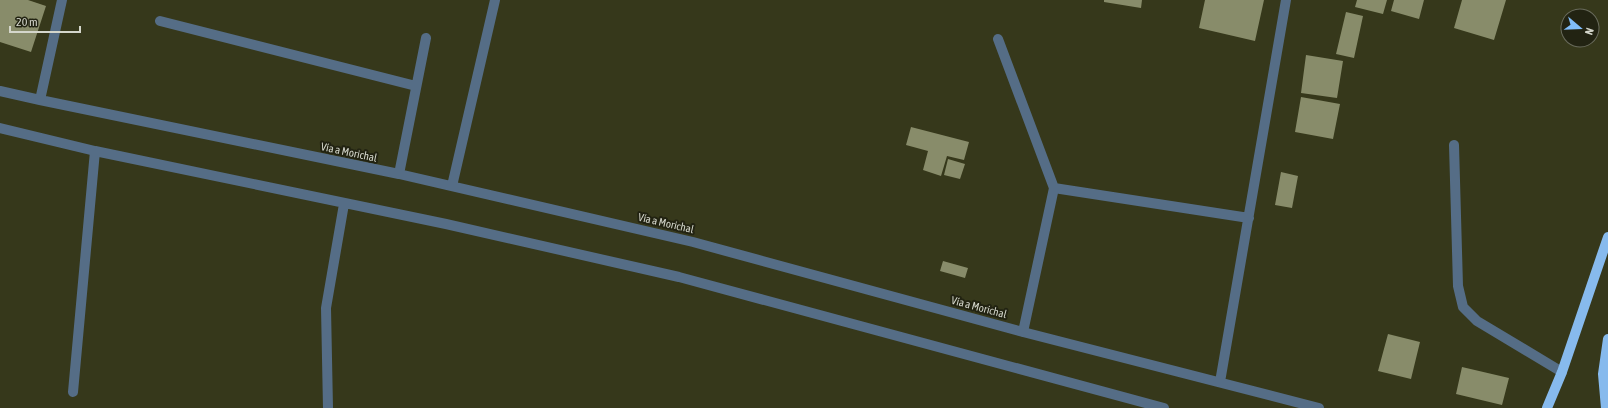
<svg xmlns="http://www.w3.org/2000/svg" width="1608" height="408" viewBox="0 0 1608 408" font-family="'Asap Condensed',sans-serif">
<rect width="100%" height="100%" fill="#222312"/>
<path fill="#36381b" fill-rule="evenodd" d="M0 0H1608V408H0ZM1568 16H1592V40H1568Z"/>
<path fill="#888c6a" d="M0 0H28L46 6 31 52 0 42Z
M1104 0H1142L1141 8 1104 2Z
M1205 0H1264L1255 41 1199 28Z
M1357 0H1387L1383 14 1355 7Z
M1394 0H1424L1419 19 1391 11Z
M1462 0H1506L1494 40 1454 28Z
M1346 12 1363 16 1354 58 1336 54Z
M1306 55 1343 61 1337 98 1301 93Z
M1301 97 1340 104 1333 139 1295 132Z
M911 127 969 142 964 160 947 156 941 176 923 170 928 151 906 145Z
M948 159 965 164 960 179 944 175Z
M1281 172 1298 176 1292 208 1275 205Z
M943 261 968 268 965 278 940 271Z
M1388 334 1420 342 1411 379 1378 371Z
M1462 367 1509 378 1502 405 1456 394Z"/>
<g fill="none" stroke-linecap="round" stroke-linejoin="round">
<path stroke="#556d86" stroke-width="10" d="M160 21 416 86
M998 39 1054 188 1023 332
M0 91 40 100 399 174 693 242 1023 332 1319 408
M40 100 62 0
M0 128 95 151 446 224 679 277 1164 408
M1454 145 1458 286 1463 307 1477 321 1562 372
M399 174 426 38
M452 186 495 0
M1054 188 1249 218
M1220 382 1286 0
M73 392 95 151
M328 408 326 308 344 204"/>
<path stroke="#87baed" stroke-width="10" d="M1547 408 1562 372 1608 237
M1606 408 1603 374 1608 339"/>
</g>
<g text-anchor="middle" stroke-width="4" stroke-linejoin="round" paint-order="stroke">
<g font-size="11" fill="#d4d6cb" stroke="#222312">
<text transform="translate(349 152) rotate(12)" y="4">Vía a Morichal</text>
<text transform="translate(666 223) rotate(13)" y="4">Vía a Morichal</text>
<text transform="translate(979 307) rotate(15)" y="4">Vía a Morichal</text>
</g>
</g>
<g transform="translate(1580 28) rotate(109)"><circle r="19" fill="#222312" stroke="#696b5c"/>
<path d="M0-3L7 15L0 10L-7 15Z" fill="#80bdfa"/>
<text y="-6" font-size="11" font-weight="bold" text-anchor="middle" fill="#d4d6cb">N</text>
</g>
<path d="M10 26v6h70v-6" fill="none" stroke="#d4d6cb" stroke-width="2"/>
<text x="16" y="26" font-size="12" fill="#d4d6cb" stroke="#222312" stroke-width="3" paint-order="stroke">20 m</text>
</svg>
